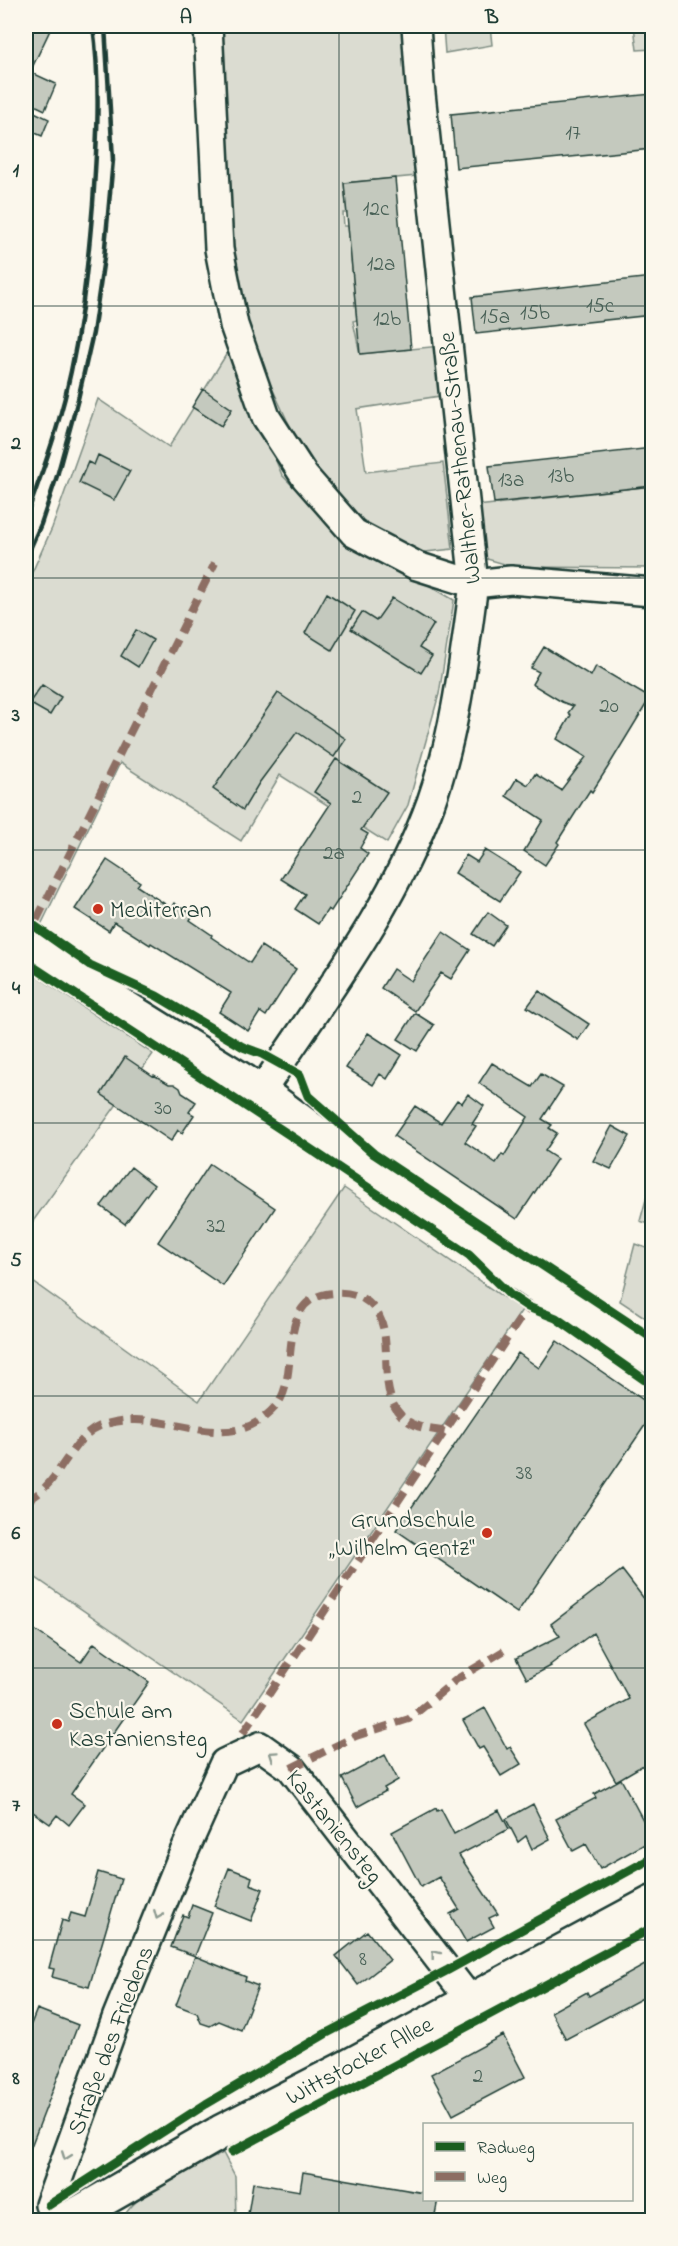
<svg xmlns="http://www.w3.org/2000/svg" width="678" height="2246" viewBox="0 0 678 2246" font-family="'Indie Flower',sans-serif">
<rect width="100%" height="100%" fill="#fbf7ec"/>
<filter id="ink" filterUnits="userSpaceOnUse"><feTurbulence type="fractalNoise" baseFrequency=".0167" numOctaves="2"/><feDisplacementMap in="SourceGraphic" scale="12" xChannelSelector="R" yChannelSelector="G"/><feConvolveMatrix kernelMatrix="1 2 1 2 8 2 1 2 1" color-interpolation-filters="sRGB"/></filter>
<g filter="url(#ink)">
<path fill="#dbdcd1" stroke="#7d8c82" stroke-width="1.5" d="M221 26H404L417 176 344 183 347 213H343L344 226H348L357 320 353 321 360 354 441 346 446 395 357 409 366 472 443 463 453 549 416 553 356 518 315 472 287 420 259 360 243 310 232 250Z
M443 26H490L492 45 445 53Z
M634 26H652V49L637 50Z
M229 350 282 475 339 533 454 600 439 694 408 805 387 843 280 775 241 841 120 763 41 925 26 916V586L52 528 98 399 169 447Z
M652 486V568L515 567 480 557 477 506Z
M26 969 153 1054 26 1231Z
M652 1178V1225L640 1221Z
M344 1188 522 1310 243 1720 26 1571V1277L199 1401Z
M635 1244 652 1250V1322L620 1301Z
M223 2153 235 2176 236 2220H122C136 2189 193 2169 223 2153Z"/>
<path fill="#c4c9be" stroke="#1f3d34" stroke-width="1.5" d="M26 26H52L30 72 56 84 45 110 26 101Z
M652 94V149L456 168 451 114Z
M26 108 49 119 42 136 26 129Z
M395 178 411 349 360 354 344 183Z
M652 277V315L476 334 472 297Z
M203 389 232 409 221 426 192 407Z
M652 448V486L494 503 489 466Z
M98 455 130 471 114 500 79 483 88 462 94 465Z
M327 593 355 611 332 650 305 633Z
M392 598 434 624 419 648 432 656 421 673 351 629 362 612 376 621Z
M136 630 153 640 138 667 121 656Z
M544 647 591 676 596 666 650 698 608 767 592 792 590 790 557 842 559 844 545 865 524 851 543 820 506 796 517 778 528 785 535 774 561 790 586 757 557 739 571 715 568 713 573 706 562 702 532 684 539 672 531 668Z
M42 685 61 697 50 715 29 703Z
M278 693 346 739 334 757 297 732 259 783 243 810 213 789Z
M336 759 387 792 361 830 368 834 360 848 368 854 331 911 328 909 318 924 295 909 305 894 281 879 331 803 314 792Z
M485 850 520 872 500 901 455 873 466 855 477 862Z
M107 860 140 882 137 886 171 908 174 903 193 915 190 920 212 935 211 937 250 963 261 946 296 969 266 1016 260 1012 248 1031 219 1012 231 993 151 943 150 945 114 922 109 931 75 909Z
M488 912 506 925 492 946 473 934Z
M443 932 470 950 451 979 441 973 415 1011 381 988 393 969 411 981Z
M539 991 589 1024 578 1040 527 1007Z
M415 1013 434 1025 417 1051 398 1039Z
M368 1033 402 1055 387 1079 380 1074 373 1085 346 1068Z
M125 1057 153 1076 154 1075 169 1084H174L180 1088 182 1093 196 1102 189 1112 194 1115 182 1133 178 1130 171 1141 101 1094Z
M492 1063 532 1087 541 1074 563 1087 542 1119 552 1125 549 1128 557 1133 545 1151 557 1159 517 1219 394 1136 415 1106 441 1123 457 1100 462 1103 468 1094 484 1106 472 1124 476 1126 465 1142 496 1163 502 1154 504 1156 528 1117 479 1083Z
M612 1126 630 1136 611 1169 593 1161Z
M210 1164 275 1208 223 1286 158 1242Z
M131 1167 154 1185 125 1224 101 1206Z
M557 1341 652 1406V1415L517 1613 396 1530 518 1353 539 1368Z
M622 1570 652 1609V1760L616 1781 584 1724 629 1699 593 1633 550 1665 551 1666 527 1679 516 1658 560 1636 551 1624Z
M26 1624 81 1662 94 1643 149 1682 71 1794 85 1804 69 1825 57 1815 50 1824 26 1807Z
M485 1708 507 1749 510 1747 521 1764 501 1776 483 1747 479 1749 463 1720Z
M385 1755 398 1780 384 1788 386 1791 357 1807 342 1778Z
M621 1779 652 1837V1840L600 1869 586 1844 573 1851 556 1819 596 1798 594 1794Z
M533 1804 550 1839 532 1849 526 1836 518 1842 506 1819Z
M436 1808 437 1811 441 1809 454 1834 499 1810 509 1829 459 1855 498 1914 489 1918 494 1927 466 1942 450 1914 459 1909 439 1877 421 1887 392 1832Z
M229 1868 252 1877 250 1884 263 1889 251 1921 214 1906Z
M98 1872 121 1879 89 1987 52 1977 54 1969 49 1968 62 1920 68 1922 71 1913 85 1917Z
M192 1905 212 1913 195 1956 246 1977 245 1981 258 1986 241 2030 219 2021 210 2026 201 2023 197 2013 176 2005 195 1956 171 1947 183 1915 188 1917Z
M367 1931 390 1960 358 1985 336 1956Z
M652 1961V1993L566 2039 551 2012 587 1992 589 1996Z
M37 2009 78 2025 27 2157 26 2156V2037Z
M503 2035 525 2077 453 2115 431 2074Z
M303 2172 424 2193V2199H438L434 2220H247L253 2183 300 2191Z"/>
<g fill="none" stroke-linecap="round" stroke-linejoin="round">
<defs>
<path id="minor" d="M208 26 219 249 234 325 266 417 305 477 354 533 417 566 474 584 511 580 652 592
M261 1092C322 999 393 908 431 802 456 732 464 657 474 584L420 84 416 26
M56 2220 49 2205 117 2016 180 1861 224 1763 260 1746 291 1768 471 2001"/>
<path id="secondary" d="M67 2220 221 2132 342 2070 652 1903"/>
<path id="primary" d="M26 940 121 1005 261 1092 361 1167 595 1324 652 1357"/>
</defs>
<use href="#minor" stroke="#1f3d34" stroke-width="32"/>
<use href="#secondary" stroke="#1f3d34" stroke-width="38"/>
<use href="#primary" stroke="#1f3d34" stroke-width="38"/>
<use href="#minor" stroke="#fbf7ec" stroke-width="27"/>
<use href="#secondary" stroke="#fbf7ec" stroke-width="33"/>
<use href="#primary" stroke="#fbf7ec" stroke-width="33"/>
<path stroke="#1f3d34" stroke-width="4.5" d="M26 517C37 486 49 455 58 423 79 352 87 276 93 203 97 144 101 84 93 26
M26 558 41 524 57 476 78 399 93 333 104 258 113 160 105 26"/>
<path stroke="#8d6e63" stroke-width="8" stroke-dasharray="15 8" stroke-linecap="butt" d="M26 941 215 563
M26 1501C61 1486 70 1433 106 1424 120 1420 136 1419 151 1421 196 1426 238 1448 275 1407 302 1379 274 1304 326 1294 338 1292 351 1292 362 1298 409 1324 362 1401 415 1425 424 1429 437 1430 446 1432
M243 1733 528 1307
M291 1768 356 1736 409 1719 457 1679 505 1650"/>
<defs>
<path id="cycleway" d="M26 920 90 965 157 996 243 1047 262 1054 300 1075 308 1096 374 1154 652 1338
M26 962 294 1138 469 1255 510 1295 528 1307 556 1318 652 1385
M232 2152 652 1928
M49 2205 206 2104 325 2034 448 1970 652 1858"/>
</defs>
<use href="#cycleway" stroke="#fbf7ec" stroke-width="13"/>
<use href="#cycleway" stroke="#1b5e20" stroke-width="9"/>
</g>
<defs><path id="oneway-chevron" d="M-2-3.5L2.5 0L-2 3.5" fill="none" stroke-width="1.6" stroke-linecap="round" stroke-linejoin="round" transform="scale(1.5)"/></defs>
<g stroke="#8d9a90">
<use href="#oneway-chevron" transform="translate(273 1755) rotate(-146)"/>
<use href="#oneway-chevron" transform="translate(158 1915) rotate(112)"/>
<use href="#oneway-chevron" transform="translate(435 1954) rotate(-128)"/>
<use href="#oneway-chevron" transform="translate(66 2156) rotate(110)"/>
</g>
</g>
<path fill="none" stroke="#1f3d34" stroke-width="1.5" stroke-opacity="0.55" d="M339 26V2220M26 306H652M26 578H652M26 850H652M26 1123H652M26 1396H652M26 1668H652M26 1940H652"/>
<g fill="#c8321e" stroke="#fbf7ec" stroke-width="2">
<circle cx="98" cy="909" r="6"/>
<circle cx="487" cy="1533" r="6"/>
<circle cx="57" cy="1724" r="6"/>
</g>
<g text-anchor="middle" stroke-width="4.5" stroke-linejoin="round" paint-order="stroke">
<g font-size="21" fill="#486056">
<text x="573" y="139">17</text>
<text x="376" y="215">12c</text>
<text x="381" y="270">12a</text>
<text x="600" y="312">15c</text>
<text x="535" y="319">15b</text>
<text x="495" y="323">15a</text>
<text x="387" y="325">12b</text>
<text x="561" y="482">13b</text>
<text x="511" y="486">13a</text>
<text x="609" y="712">20</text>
<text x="357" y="803">2</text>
<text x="334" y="859">2a</text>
<text x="163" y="1114">30</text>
<text x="216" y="1232">32</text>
<text x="524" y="1479">38</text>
<text x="363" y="1965">8</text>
<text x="478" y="2082">2</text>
</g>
<g font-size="24" fill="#1f3d34" stroke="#fbf7ec">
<text transform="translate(459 458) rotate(-96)" y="8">Walther-Rathenau-Straße</text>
<text transform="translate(335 1826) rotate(51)" y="8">Kastaniensteg</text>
<text transform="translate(110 2040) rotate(-69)" y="8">Straße des Friedens</text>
<text transform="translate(359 2060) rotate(-28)" y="8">Wittstocker Allee</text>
</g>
<g font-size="24" fill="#1f3d34" stroke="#fbf7ec" text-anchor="start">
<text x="110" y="917">Mediterran</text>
<text x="475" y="1527" text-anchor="end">Grundschule<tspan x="475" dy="28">„Wilhelm Gentz“</tspan></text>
<text x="69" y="1718">Schule am<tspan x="69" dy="28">Kastaniensteg</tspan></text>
</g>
</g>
<rect width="678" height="2246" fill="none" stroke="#fbf7ec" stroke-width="66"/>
<rect x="423" y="2123" width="210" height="78" fill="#fbf7ec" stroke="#a3ada2" stroke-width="1.5"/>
<rect x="435" y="2142" width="30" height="9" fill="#1b5e20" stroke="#a3ada2" stroke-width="1.5"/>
<text x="477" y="2153" font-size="18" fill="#1f3d34">Radweg</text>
<rect x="435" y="2172" width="30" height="9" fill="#8d6e63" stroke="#a3ada2" stroke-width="1.5"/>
<text x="477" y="2183" font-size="18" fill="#1f3d34">Weg</text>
<rect x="33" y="33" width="612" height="2180" fill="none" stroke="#1f3d34" stroke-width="2"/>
<g font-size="20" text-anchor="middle" font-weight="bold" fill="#1f3d34">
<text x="186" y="23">A</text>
<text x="492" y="23">B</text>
<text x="16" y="176">1</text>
<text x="16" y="449">2</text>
<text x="16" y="721">3</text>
<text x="16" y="994">4</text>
<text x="16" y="1266">5</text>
<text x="16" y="1539">6</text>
<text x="16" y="1811">7</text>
<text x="16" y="2084">8</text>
</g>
</svg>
